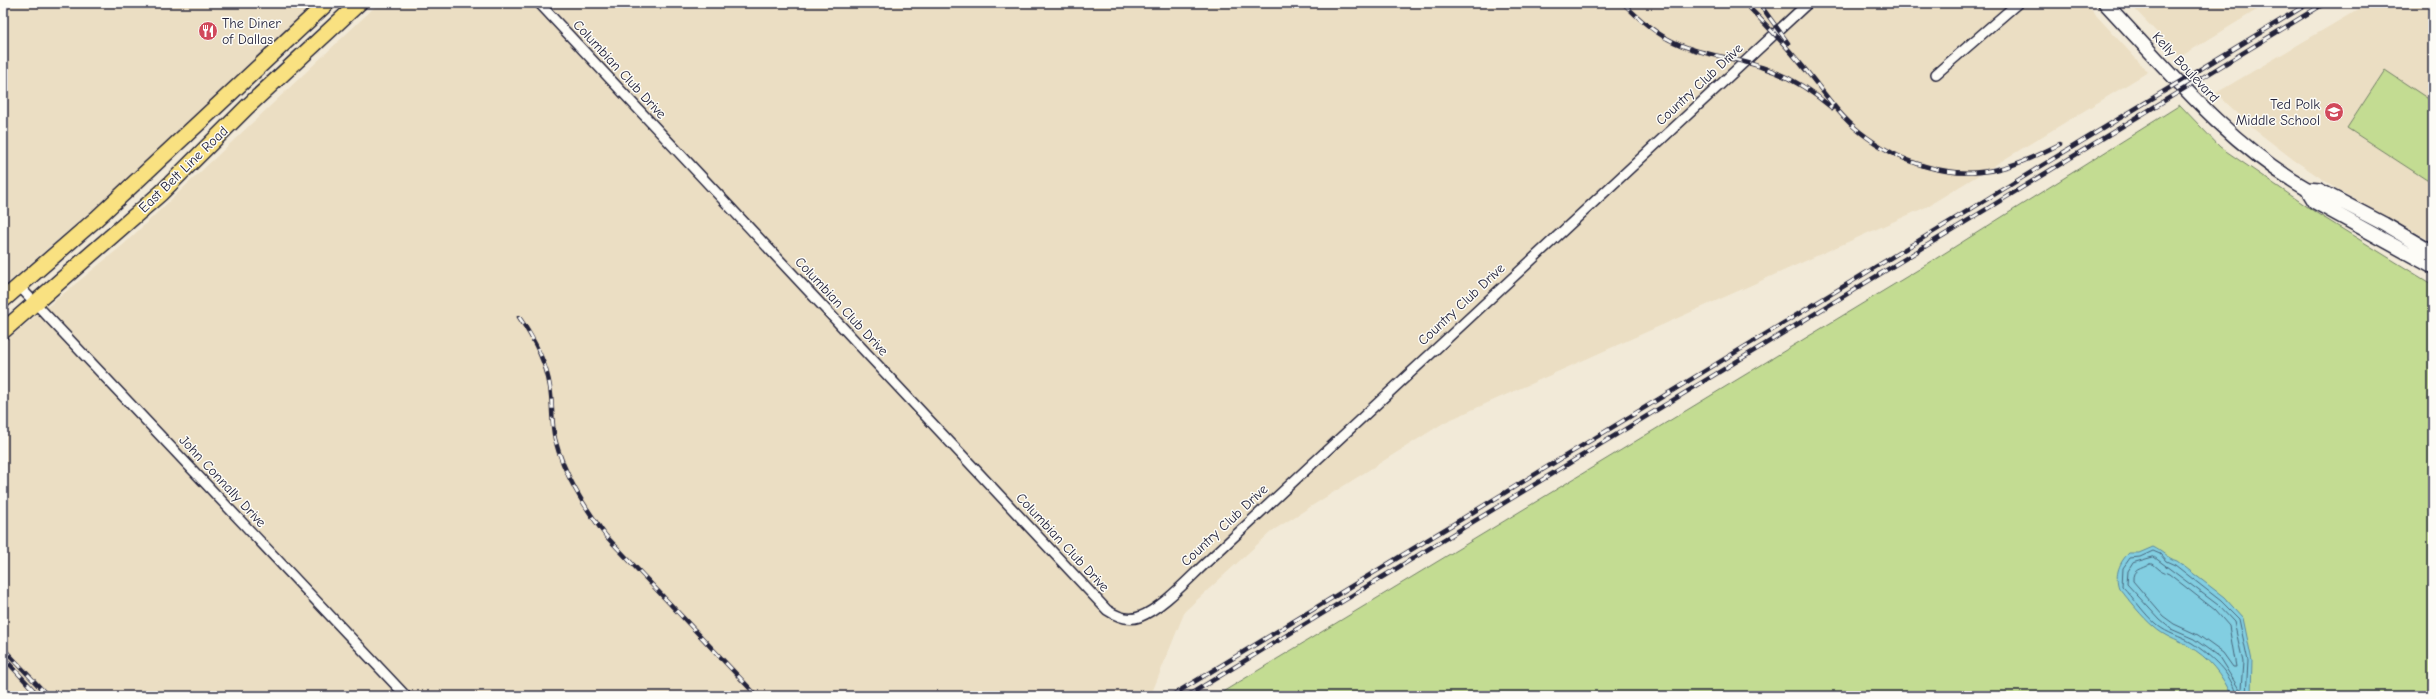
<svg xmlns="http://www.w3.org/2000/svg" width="2436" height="699" viewBox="0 0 2436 699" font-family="'Comic Neue',sans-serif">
<rect width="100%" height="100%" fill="#f2ead8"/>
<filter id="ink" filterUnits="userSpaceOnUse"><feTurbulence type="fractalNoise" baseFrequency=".025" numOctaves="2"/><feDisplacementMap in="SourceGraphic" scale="8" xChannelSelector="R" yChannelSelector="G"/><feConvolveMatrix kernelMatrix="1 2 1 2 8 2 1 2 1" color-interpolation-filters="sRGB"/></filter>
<g filter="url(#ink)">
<path fill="#ebdec3" d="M3 3H314L113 192 3 287Z
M379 3H2085L2148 72 1926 207 1445 422 1272 531 1185 611 1153 690 1142 696H3V343L123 245Z
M2129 3H2268L2180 57Z
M2369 3H2433V242L2340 191 2294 160 2255 130 2216 93Z"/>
<path fill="#c3dc92" stroke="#727f66" d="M2385 70 2433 102V184L2347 128Z
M2180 105 2220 147 2318 214 2433 285V696H1216L1921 268Z"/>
<path fill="#82cee1" stroke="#5c899f" d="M2153 547C2162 551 2167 558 2177 561L2224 597 2243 618 2252 661 2251 693 2249 696H2232C2222 675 2209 657 2188 646 2176 640 2164 636 2154 627 2141 616 2130 601 2119 588 2114 575 2120 561 2129 553H2139Z"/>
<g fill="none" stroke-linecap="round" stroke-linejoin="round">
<path stroke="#48677d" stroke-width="1" d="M2154 557 2218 605 2234 622 2243 662 2241 689H2239L2219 657 2194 639 2171 629 2160 620 2127 584 2128 571 2133 563Z
M2150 564H2153L2160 570 2169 574 2215 610 2229 626 2236 667H2233L2223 653 2198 635 2174 624 2163 616 2133 581C2132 568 2141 570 2150 564Z
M2236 696C2233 674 2209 654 2192 643 2180 636 2168 634 2157 625 2144 614 2134 598 2122 586L2123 568 2130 558 2140 557 2153 551 2160 554 2166 561 2175 565 2221 601 2239 619 2248 661 2246 696"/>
<defs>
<path id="street" d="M539 3 1107 610C1116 616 1128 621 1139 617 1163 608 1190 577 1209 560L1808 3
M1936 74 2018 3
M19 286 406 696"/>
<path id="secondary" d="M2105 3C2168 70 2227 143 2307 189L2319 190 2384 224 2433 253
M2307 189 2315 202 2433 267"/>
<path id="primary" d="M3 300 96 219 327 3
M3 331 161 193 247 107 359 3"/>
</defs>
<use href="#street" stroke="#22223b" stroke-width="12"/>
<use href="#secondary" stroke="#22223b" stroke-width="16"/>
<use href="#primary" stroke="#22223b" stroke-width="18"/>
<use href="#street" stroke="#fdfcf7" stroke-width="9"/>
<use href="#secondary" stroke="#fdfcf7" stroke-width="13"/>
<use href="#primary" stroke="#f9e181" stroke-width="15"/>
<defs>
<path id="rail" d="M1623 3C1637 17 1651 30 1668 39 1697 55 1730 56 1761 67 1787 75 1811 90 1832 108
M1745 3C1765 24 1786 45 1804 68 1822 89 1838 115 1860 132 1898 162 1950 181 1998 169 2020 164 2040 154 2060 144
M1759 3 1788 43
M519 317C534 339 546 361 550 387 553 404 551 422 555 439 564 475 584 506 606 536L757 696
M3 648 48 696
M3 657 39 696
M1171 696 2309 3
M1187 696 2325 3"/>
</defs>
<use href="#rail" stroke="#22223b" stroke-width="4.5"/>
<use href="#rail" stroke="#fdfcf7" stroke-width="3" stroke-dasharray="9" stroke-linecap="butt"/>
</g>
</g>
<defs>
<symbol id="restaurant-disc" viewBox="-11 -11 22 22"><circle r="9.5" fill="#d1495b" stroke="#fdfcf7"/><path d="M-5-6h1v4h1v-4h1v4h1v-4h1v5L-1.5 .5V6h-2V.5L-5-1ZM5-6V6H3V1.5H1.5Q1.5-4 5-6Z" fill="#fff"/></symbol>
<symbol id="school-disc" viewBox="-11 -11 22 22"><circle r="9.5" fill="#d1495b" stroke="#fdfcf7"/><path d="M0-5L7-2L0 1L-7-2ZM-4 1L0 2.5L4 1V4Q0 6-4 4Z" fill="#fff"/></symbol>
</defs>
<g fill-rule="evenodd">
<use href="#restaurant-disc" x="197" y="20" width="22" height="22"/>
<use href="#school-disc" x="2323" y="101" width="22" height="22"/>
</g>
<g text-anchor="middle" stroke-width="3" stroke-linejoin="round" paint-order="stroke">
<g font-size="14" fill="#22223b" stroke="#fdfcf7" text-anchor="start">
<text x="222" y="28">The Diner<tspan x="222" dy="16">of Dallas</tspan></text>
<text x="2320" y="109" text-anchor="end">Ted Polk<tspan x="2320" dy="16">Middle School</tspan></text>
</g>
<g font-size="14" fill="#22223b" stroke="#fdfcf7">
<text transform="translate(2186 67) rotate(47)" y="5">Kelly Boulevard</text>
<text transform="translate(620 69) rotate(47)" y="5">Columbian Club Drive</text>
<text transform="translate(1699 84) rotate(-43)" y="5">Country Club Drive</text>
<text transform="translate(183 169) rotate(-44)" y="5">East Belt Line Road</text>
<text transform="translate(1461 304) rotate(-43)" y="5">Country Club Drive</text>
<text transform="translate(842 306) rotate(47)" y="5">Columbian Club Drive</text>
<text transform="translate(223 481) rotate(47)" y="5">John Connally Drive</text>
<text transform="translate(1224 525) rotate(-43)" y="5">Country Club Drive</text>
<text transform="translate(1063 542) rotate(47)" y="5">Columbian Club Drive</text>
</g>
</g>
<rect width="2436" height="699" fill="none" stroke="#fdfcf7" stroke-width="16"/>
<rect x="8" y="8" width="2420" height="683" fill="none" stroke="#22223b" stroke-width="1.5" filter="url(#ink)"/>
</svg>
